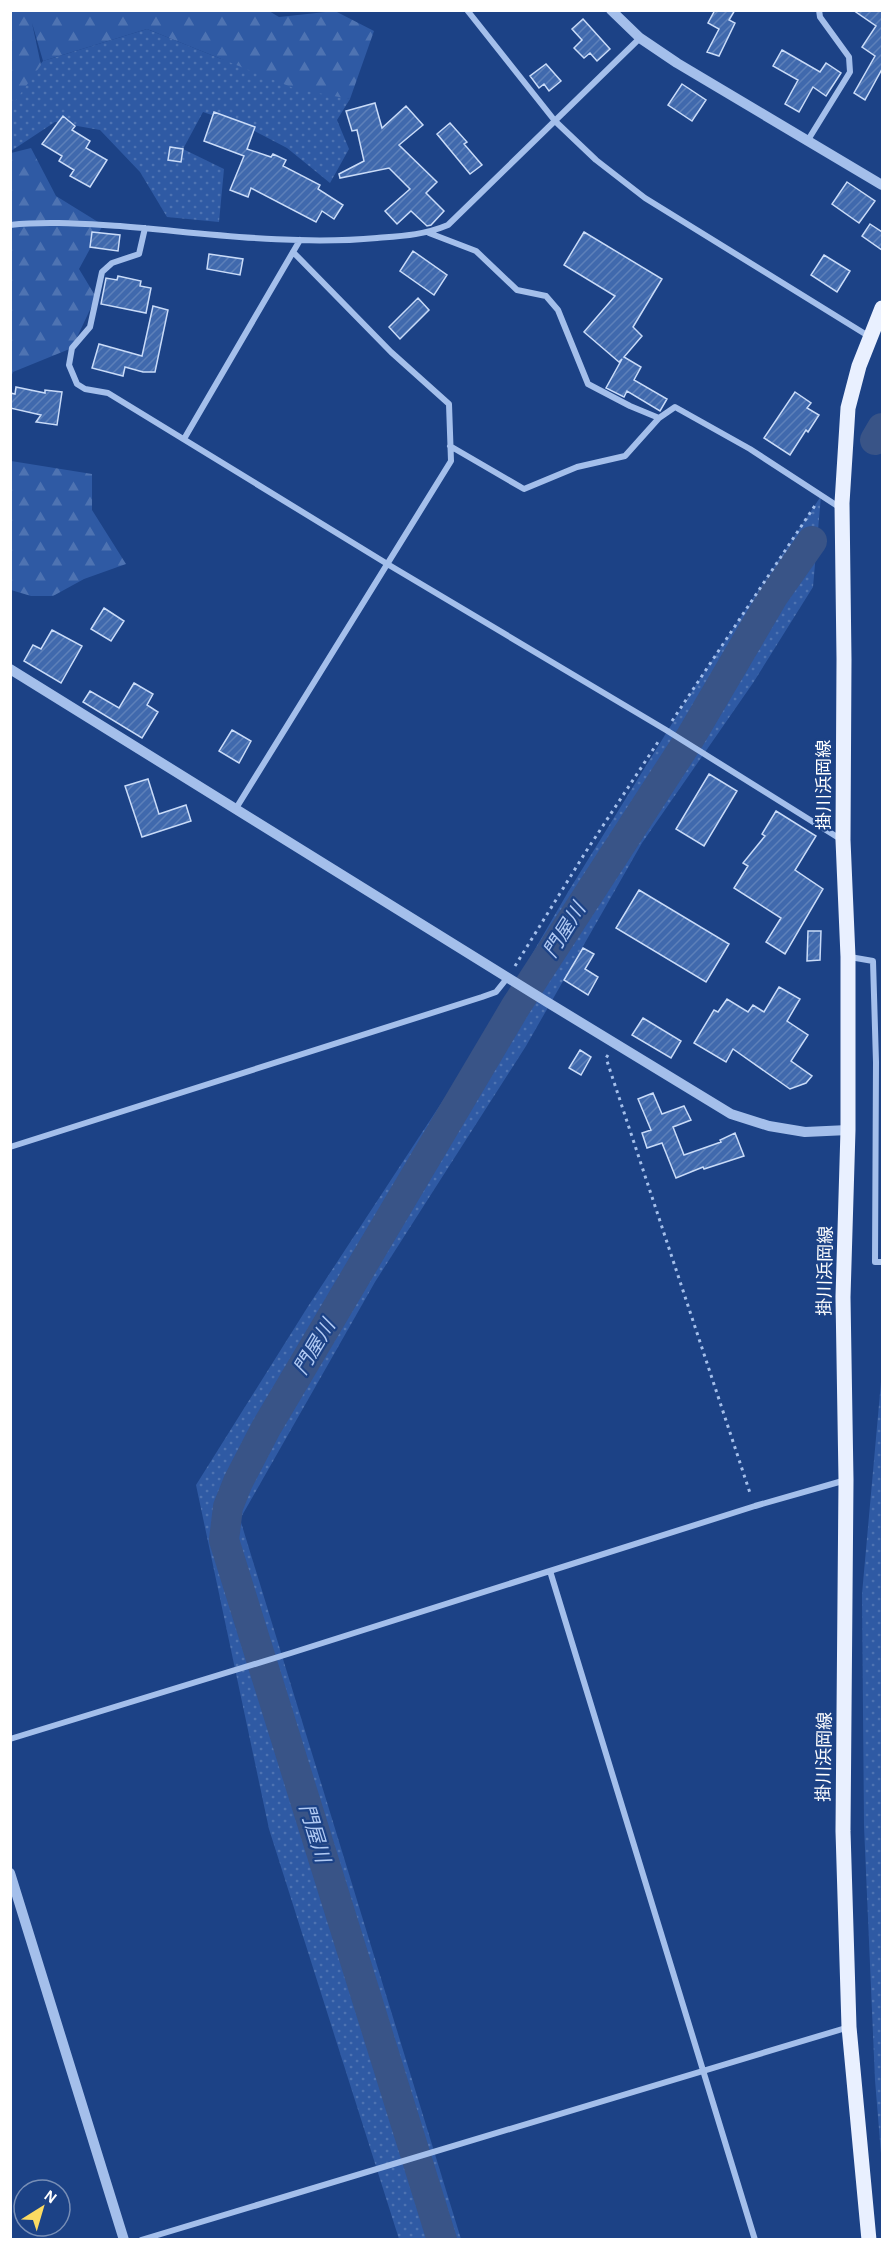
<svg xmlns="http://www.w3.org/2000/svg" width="893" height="2250" viewBox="0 0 893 2250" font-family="'Alegreya Sans','Noto Sans JP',sans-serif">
<defs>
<pattern id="grass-dots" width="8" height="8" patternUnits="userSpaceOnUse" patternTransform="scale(1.5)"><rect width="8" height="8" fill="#2f5aa4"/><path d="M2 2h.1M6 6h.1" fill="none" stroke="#4e73b2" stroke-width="1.8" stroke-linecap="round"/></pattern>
<pattern id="forest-firs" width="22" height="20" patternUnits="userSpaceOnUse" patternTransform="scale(1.5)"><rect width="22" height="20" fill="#2f5aa4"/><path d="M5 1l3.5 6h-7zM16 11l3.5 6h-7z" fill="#4e73b2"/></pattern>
<pattern id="building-hatch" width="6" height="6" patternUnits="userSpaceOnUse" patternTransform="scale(1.5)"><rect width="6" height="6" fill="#4069ad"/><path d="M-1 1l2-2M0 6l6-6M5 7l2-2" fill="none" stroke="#5d80b9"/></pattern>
</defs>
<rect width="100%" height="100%" fill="#1c4286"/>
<path fill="url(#grass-dots)" d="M147 29 219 58 350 99 337 120 349 149 330 183 287 148 247 127 203 112 183 149 224 169 219 222 167 217 140 172 100 130 55 122 11 151V101L43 61Z
M821 496 813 587 753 683 642 843 526 1046 375 1282 240 1519 461 2239H399L269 1829 196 1485 307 1308 480 1044 568 892 699 680Z
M882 1371V2166L875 2080 864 1826 862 1594Z"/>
<path fill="url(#forest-firs)" d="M269 11 279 17 335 11 374 31 350 99 296 89 147 29 43 61 32 23 41 65 11 107V11Z
M31 148 56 196 103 225 79 269 96 297 72 348 13 372 11 377V153Z
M11 461 92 474V510L126 564 84 579 53 596H31L11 590Z"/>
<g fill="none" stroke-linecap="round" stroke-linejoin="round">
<path stroke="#395487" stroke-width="30" d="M875 440 882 428
M442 2240 224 1540 228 1507 238 1482 266 1428 516 1006 690 738 774 595 812 541"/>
</g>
<path fill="url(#building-hatch)" stroke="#c9dbf8" stroke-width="1.5" d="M715 10H735L729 20 735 23 719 56 707 52 719 29 708 23Z
M853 10H882V69L865 100 854 93 875 56 862 47 876 26Z
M583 19 610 49 597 61 590 53 584 58 574 48 582 40 572 29Z
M782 50 820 72 826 63 841 73 826 96 813 87 799 112 785 104 798 80 773 66Z
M546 64 561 81 549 91 544 84 539 88 530 76Z
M682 84 706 100 692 121 668 105Z
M375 103 382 128 406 106 423 125 399 145 437 182 426 193 444 211 431 225 427 226 411 211 397 224 385 211 410 189 389 168 340 178 339 174 364 161 357 130 352 131 346 111Z
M214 112 255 127 247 149 271 157 273 154 286 160 283 166 320 185 318 189 343 205 334 219 322 211 316 222 251 188 248 197 230 190 244 156 204 141Z
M63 116 75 126 72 130 90 141 86 148 107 160 90 187 70 176 74 170 59 161 62 156 42 144Z
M450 123 467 142 464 144 482 165 470 174 437 134Z
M170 147 183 149 181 162 168 160Z
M847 182 875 201 859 223 832 204Z
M870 224 882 232V250L862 236Z
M92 232 120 235 118 251 90 247Z
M584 232 662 279 633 327 642 336 624 357 641 367 634 380 667 399 660 411 627 391 624 397 606 388 622 359 619 362 584 332 615 296 564 265Z
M413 251 447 275 434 295 400 271Z
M209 254 243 259 240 275 207 269Z
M824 255 850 271 837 292 811 275Z
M118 276 141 281 140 286 151 288 146 313 101 304 106 278 117 280Z
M418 298 429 310 400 339 389 327Z
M153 306 168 310 155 372H143L125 367 123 376 92 368 99 344 142 356Z
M16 387 45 393V390L62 392 57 425 36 422 41 415 10 408V393L15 394Z
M795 392 811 403 807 408 819 415 808 432 806 430 790 455 764 438Z
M104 608 124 621 111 641 91 629Z
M52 630 82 646 61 683 24 661 33 645 41 649Z
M134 683 153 694 147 705 158 712 142 738 83 702 90 691 119 708Z
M232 730 251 741 239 763 219 751Z
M709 774 737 791 704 846 676 829Z
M148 779 159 814 186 805 191 821 142 837 125 786Z
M776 811 816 836 795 870 823 889 785 954 766 942 781 918 734 888 748 866 743 863 765 836 762 834Z
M639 890 729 944 706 982 616 928Z
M808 931H821L820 960 807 961Z
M583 948 594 954 585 969 598 977 588 995 564 980Z
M779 987 800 999 787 1021 808 1035 791 1061 812 1076 806 1083 790 1089 733 1049 726 1062 694 1043 714 1010 718 1012 727 999 748 1012 753 1005 764 1012Z
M643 1018 681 1041 671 1058 632 1035Z
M580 1050 591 1057 581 1075 569 1068Z
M653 1093 662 1114 684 1106 691 1120 673 1127 684 1155 721 1142 720 1140 735 1133 744 1156 704 1169 703 1167 676 1178 662 1143 647 1148 642 1133 651 1130 638 1099Z"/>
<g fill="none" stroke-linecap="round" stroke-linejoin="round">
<path stroke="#a4bfeb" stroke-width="3" stroke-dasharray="3 4.5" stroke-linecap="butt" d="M672 721 816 504
M515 966 585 853 660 739
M608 1055 606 1058 751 1496"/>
<path stroke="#a4bfeb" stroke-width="6" d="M467 10 555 121 596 160 645 198 870 337
M808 140 850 72 849 57 820 17 819 10
M10 225C47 221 84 224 120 226 205 233 292 246 377 238 403 236 424 235 448 225L640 38
M145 228 139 254 112 263 102 272 90 327 72 348 69 365 77 384 85 389 108 393 389 565 666 730 842 840
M429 233 476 251 517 290 546 296 558 310 588 384 630 406 659 418
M184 439 300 240
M450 446 524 489 577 467 625 456 659 418 675 407 750 449 839 507
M235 810 451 461 449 404 391 352 293 252
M850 957 873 961 876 1062 875 1262H882
M10 1147 482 997 496 992 508 977
M550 1571 755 2240
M10 1739 291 1653 755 1506 846 1480
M141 2240 849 2027"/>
<path stroke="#a4bfeb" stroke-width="10" d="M611 10 640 38 677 63 882 185
M10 669 547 1002 731 1114 769 1126 805 1132 848 1130
M10 1873 124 2240"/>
<path stroke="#e9f0ff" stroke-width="15" d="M869 2240 849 2027 843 1831 846 1480 843 1297 848 1130V957L843 840 844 659 842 503 848 408 859 366 882 308"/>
</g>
<g text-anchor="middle" stroke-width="4.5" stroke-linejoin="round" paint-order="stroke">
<g font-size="18" fill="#fff" stroke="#1c4286">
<text transform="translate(824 785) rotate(-90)" y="6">掛川浜岡線</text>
<text transform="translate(825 1271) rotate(-89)" y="6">掛川浜岡線</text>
<text transform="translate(824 1757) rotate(-89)" y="6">掛川浜岡線</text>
</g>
<g font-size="20" font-style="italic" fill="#b0c9f3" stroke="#1c4286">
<text transform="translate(564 930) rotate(-58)" y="7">門屋川</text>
<text transform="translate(314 1347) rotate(-59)" y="7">門屋川</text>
<text transform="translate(315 1833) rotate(73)" y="7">門屋川</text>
</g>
</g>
<rect width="893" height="2250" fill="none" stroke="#ffffff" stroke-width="24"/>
<g transform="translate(42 2208) rotate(37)"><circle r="28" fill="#1c4286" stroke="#778eb6" stroke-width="1.5"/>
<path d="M0-4.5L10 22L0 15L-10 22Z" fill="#fcdb62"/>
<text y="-9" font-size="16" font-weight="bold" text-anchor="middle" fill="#ffffff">N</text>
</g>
</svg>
